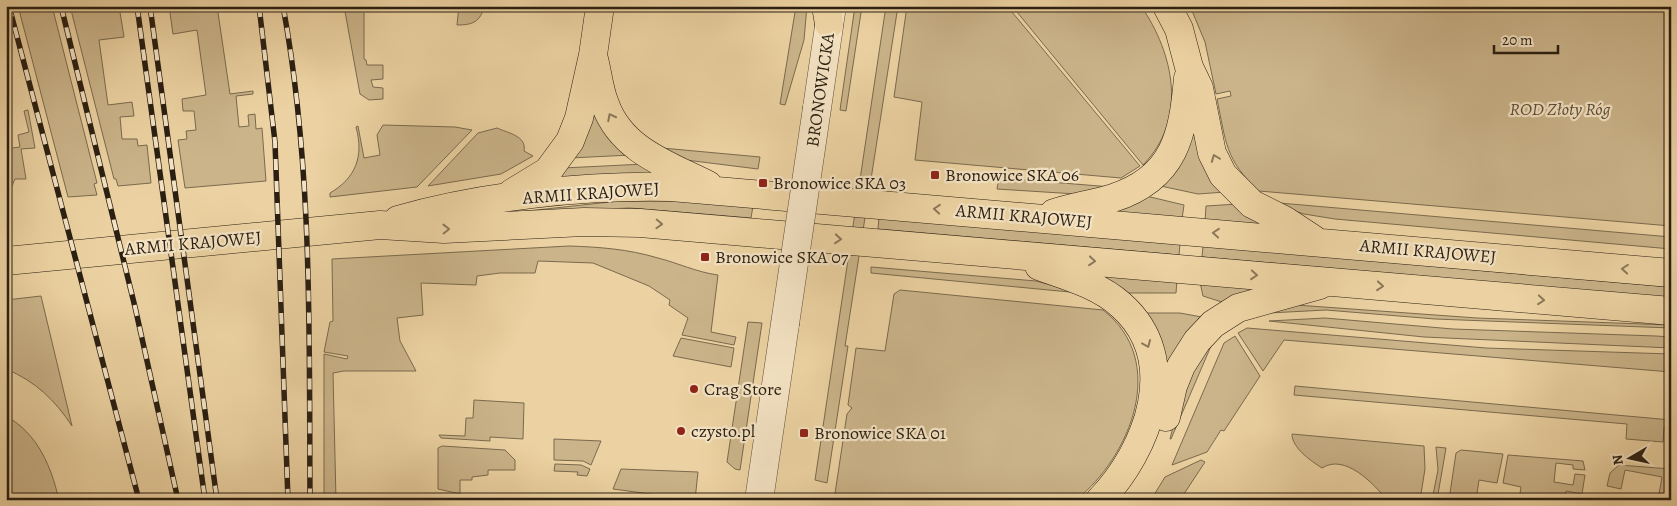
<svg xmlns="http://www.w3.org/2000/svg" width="1677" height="506" viewBox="0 0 1677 506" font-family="Alegreya,serif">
<rect width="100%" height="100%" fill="#ecd2a2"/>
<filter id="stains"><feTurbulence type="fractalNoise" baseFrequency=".004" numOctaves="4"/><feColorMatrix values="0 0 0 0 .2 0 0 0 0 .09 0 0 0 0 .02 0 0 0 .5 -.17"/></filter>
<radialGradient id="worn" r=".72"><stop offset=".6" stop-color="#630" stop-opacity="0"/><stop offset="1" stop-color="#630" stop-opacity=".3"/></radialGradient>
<path fill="#cbb48a" stroke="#7a6a4e" d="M18 6H52L97 183 94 184 97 195 68 197Z
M70 6H119L124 37 99 40 108 105 132 102 134 116 120 117 122 139H137L138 146 147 145 151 183 118 186 116 179H114Z
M169 6H217L230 94 253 91V94L236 96 239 127 249 126 248 115 255 114 256 129 262 128 266 181 185 188 178 140 187 139 186 131 196 130 194 111H183L182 99 206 95 197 30 173 34Z
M344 6H364V59L366 60 367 65H383V79L371 80 373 87 383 88V99L369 100 360 94Z
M459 6H484C481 22 472 25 457 25Z
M796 6H807L804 40 785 105 780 104Z
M855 6H862L846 111 840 110Z
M886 6H898L845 346H848L827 483 815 480Z
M907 6H1007L1140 166 1121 178 915 160 922 102 894 97Z
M1012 6H1141C1174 54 1188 119 1143 165Z
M1190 6H1671V226L1259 191C1225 160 1226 142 1217 99L1231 96 1230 91 1216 94 1205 42Z
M591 94 631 155 570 158Z
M28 110 35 148 21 149 26 179H15L6 200V128L12 148 20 147 18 135 29 132 24 111Z
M1195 116 1225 192 1198 194 1156 185Z
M383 125 455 127 472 130 417 187 330 197V193C356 178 364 156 356 127L358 126 364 158 380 155 377 135Z
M497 128C508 133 527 136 524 151L533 156 501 174 428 186 478 133Z
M662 148 760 157 758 169 686 160Z
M645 164 664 173 549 180 563 168Z
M999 178 1112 187 1076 194 997 189Z
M1142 195 1184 205 1182 219 1094 211Z
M619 201H685L753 206 751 218 630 208 509 213Z
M1268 202 1671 237V249L1335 219 1304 214Z
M1238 204 1276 225 1205 221 1206 206Z
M879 217 1180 244 1179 255 878 229Z
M569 246C599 247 628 249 658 258 678 263 696 272 718 275L711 332 736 337 734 345 682 335 688 318 669 305 670 300 649 286 593 263 538 261 535 273H500L477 276 476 285 421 283 423 315 397 318 400 341 416 371H344L333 373 336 500H324V354L347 359 348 356 324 352 330 322 333 321 332 259Z
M1203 246 1671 287V298L1202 257Z
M871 267 1036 281 1080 293 871 273Z
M1084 272 1177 280 1176 293H1120Z
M1200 282 1271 289 1228 304 1203 296Z
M900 290 1103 310C1169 361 1131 456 1076 500H834L847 414 852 408 848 405 856 348 885 351 894 294Z
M41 296 72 426C55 400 35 381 6 369V300Z
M1296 305 1477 318 1671 325V328L1435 319 1326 310 1269 313Z
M1139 313H1180L1207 318 1165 382Z
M1325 318 1453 329 1656 336 1671 337V348L1424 337 1269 321Z
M748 322 762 323 740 470 735 469 727 462Z
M1247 328 1486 348 1671 354V372L1284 340 1263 371 1238 333Z
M1235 336 1260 376 1224 431 1221 430 1207 452 1172 465 1224 343Z
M681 338 734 348 731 367 673 356Z
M1214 339 1171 439H1170L1184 383Z
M1295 386 1671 420V428H1664L1663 442 1626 439 1627 424 1294 395Z
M474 400 524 403 523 439 490 437V441L441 438 439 435 465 436 466 418H473Z
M6 416C38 434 51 466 59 500H6Z
M1292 434 1424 446 1425 469 1420 500H1387C1374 484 1345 453 1322 468 1311 461 1292 448 1292 434Z
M554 439 601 441 591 465 583 461 554 460Z
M442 446 505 450 515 460V470H488V475L472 477V480H460V494L438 489V448Z
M1436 447 1446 448 1437 500H1432L1438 470Z
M1461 450 1503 454 1497 483 1479 480 1476 500H1449L1456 453Z
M1508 455 1583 461 1585 470 1573 469V465L1556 463 1554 482 1573 485 1575 474 1585 475 1582 494 1566 491 1564 500H1519L1521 487 1503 483Z
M1201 460 1205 462 1180 500H1151L1165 477Z
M555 464 581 465 590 469 587 476 577 475 578 472 554 471Z
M1619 465 1671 469V500H1658L1662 477 1625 470 1621 489 1607 486 1610 473Z
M621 469 698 472 695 500 613 489Z"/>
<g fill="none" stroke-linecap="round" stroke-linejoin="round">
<defs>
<path id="minor" d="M817 108 832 6
M759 500 785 324"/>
<path id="major" d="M826 6 829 24
M1167 6 1179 29 1189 67 1199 88 1212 153 1223 175 1252 204 1284 220 1313 239
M594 59C598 74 599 90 605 104 621 150 668 165 708 185
M512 193 548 171 570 141 579 118 593 55 600 6
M1054 213C1073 207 1094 204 1113 198 1175 178 1183 135 1188 78
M398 220C481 196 585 185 671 187L1671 273
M6 261 380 225 444 229 584 222 640 223 1671 311
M1039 266C1067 276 1099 285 1121 305 1183 360 1148 450 1100 500
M1166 417 1173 386 1181 366 1197 341 1213 324 1238 308 1320 285"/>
</defs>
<use href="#minor" stroke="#5a4c36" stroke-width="29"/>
<use href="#major" stroke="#2a1f12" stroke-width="29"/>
<use href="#minor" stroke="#f3e2c3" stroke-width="28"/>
<use href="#major" stroke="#ecd2a2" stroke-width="28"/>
<defs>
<path id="rail" d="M9 6 139 500
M61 6 135 307 178 500
M137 6 205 500
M150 6 217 500
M259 6 275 142 288 500
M283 6C313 169 309 335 310 500"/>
</defs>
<use href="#rail" stroke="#2a1f12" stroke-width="5.5"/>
<use href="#rail" stroke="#f3e2c3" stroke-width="4" stroke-dasharray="11" stroke-linecap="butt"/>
<defs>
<path id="minor-bridge" d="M785 324 817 108"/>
</defs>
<use href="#minor-bridge" stroke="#5a4c36" stroke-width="29" stroke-linecap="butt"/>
<use href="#minor-bridge" stroke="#f3e2c3" stroke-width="28"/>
</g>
<defs><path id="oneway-chevron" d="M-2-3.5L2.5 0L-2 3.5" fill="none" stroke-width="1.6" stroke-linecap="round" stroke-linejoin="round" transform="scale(1.25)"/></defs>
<g stroke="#8b785a">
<use href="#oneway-chevron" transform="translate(611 117) rotate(-117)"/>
<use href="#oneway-chevron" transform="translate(1215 158) rotate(-111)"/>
<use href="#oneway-chevron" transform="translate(937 209) rotate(-175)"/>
<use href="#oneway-chevron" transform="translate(659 224) rotate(2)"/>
<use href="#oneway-chevron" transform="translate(446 229) rotate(-1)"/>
<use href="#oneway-chevron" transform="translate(1216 233) rotate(-175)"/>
<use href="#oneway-chevron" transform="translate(838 239) rotate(5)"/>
<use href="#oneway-chevron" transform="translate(1092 261) rotate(5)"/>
<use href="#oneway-chevron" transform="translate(1625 269) rotate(-175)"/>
<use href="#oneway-chevron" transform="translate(1254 275) rotate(5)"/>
<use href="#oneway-chevron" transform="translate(1380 286) rotate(5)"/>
<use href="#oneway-chevron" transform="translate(1541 300) rotate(5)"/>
<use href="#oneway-chevron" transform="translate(1147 344) rotate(67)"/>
</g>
<g fill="#8f2418" stroke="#f3e2c3" stroke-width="2">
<rect x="930" y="170" width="10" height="10" rx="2.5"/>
<rect x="758" y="178" width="10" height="10" rx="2.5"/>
<rect x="700" y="252" width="10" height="10" rx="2.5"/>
<circle cx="694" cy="389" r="5"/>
<circle cx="681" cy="431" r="5"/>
<rect x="799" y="428" width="10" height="10" rx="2.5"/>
</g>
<g text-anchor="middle" stroke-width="4.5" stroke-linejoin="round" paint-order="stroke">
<g font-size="18" fill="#2a1f12" stroke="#f3e2c3">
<text transform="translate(820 90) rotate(-82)" y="6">BRONOWICKA</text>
<text transform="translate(591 193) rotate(-4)" y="6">ARMII KRAJOWEJ</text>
<text transform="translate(1024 216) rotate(5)" y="6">ARMII KRAJOWEJ</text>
<text transform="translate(193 243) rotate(-5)" y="6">ARMII KRAJOWEJ</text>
<text transform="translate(1428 251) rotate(5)" y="6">ARMII KRAJOWEJ</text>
</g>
<g font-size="18" font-style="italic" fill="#5a4c36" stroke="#f3e2c3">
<text x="1560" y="115">ROD Złoty Róg</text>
</g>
<g font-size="18" fill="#2a1f12" stroke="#f3e2c3" text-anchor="start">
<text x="945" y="181">Bronowice SKA 06</text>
<text x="773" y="189">Bronowice SKA 03</text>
<text x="715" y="263">Bronowice SKA 07</text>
<text x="704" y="395">Crag Store</text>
<text x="691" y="437">czysto.pl</text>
<text x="814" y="439">Bronowice SKA 01</text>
</g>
</g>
<rect width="1677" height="506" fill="none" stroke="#ecd2a2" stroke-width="25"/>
<rect x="8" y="8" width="1662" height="491" fill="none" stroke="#2a1f12" stroke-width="2.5"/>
<rect x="12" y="12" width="1652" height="481" fill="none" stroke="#2a1f12"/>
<g transform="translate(1630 458) rotate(261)" stroke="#f3e2c3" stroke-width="4" paint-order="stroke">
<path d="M0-4L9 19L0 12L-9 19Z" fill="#2a1f12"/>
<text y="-8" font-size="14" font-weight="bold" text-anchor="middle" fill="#2a1f12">N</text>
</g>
<path d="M1494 45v8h64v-8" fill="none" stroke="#2a1f12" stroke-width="2.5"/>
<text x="1502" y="45" font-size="15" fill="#2a1f12" stroke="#f3e2c3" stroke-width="4" paint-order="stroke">20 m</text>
<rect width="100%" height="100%" filter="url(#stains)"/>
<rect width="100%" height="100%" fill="url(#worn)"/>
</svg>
